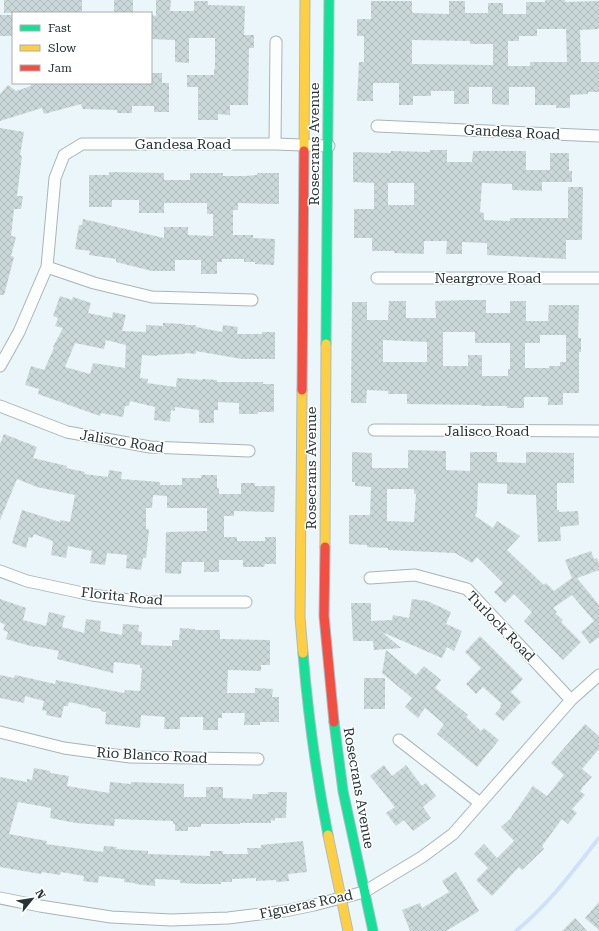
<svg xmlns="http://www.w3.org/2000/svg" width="599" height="931" viewBox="0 0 599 931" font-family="'Roboto Serif',serif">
<defs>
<pattern id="building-cross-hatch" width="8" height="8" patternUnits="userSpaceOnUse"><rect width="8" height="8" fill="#cbd8d9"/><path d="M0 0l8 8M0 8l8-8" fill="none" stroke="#aebabb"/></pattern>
</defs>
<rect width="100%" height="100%" fill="#eaf6f9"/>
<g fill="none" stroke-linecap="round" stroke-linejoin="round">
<path stroke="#cfe0f8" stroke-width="4" d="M516 931C549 904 573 871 599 838"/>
</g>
<path fill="url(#building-cross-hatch)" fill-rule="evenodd" d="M4 0H82V13H4Z
M114 0H133V13H114Z
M156 0H171L170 11H194V1H208V5L245 6 244 35H254V48H249L248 105H230V115L218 114V120H198V87H187V75H214V69H215V38H189V63L175 62V40L151 39V15L156 16Z
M545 0H565V2L599 1V29L580 30 581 62H599V92H588V94L570 95V108H556V105H535V87H509V105L492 104V87H469V104H454V91H431V96H413V105H399V83H373V101H357L359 62H364V36H357V19H371V1H412V12L413 13 449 14V1H465V13H488V3H503V14H526V2H545ZM537 29H566L567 62H530V66H508V41H519V36H537ZM412 40 470 41V44H493V65L412 64Z
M0 15H13V36H0Z
M151 73H162V83H169V112H154V106H132V113H117V110L83 109 81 104 44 114 42 108 0 121V94L8 85 16 91 31 86 30 83 134 84V83H151Z
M0 128 24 132 20 155 22 156 17 196H23L21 209H14L11 236 16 237 11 256 14 257 4 295H0Z
M430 150H447V162H472L473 151H526V170H550V153H569V171H572V182H542V191L512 190V184L482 183 480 212 484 213V220L510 221V218H568V187H583L582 240H566V259L487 255V243L462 242V254H446L447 241H424V254L394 253V251H372V238H354V209H374V183L353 182V152L391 153V151L430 152ZM388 183H414V205H388Z
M109 172 164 173V180H190V173H223V176H246L257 175 258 173H279V204L238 203V210H233V235H253V238L275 239 274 265 255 264V262H244V259H222V262H217V274H201V260H175V271H152L116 262V259L89 255 90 251 75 249 79 225H82L83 219 164 238V227H188V235L213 236V214H207V203H164V213H139V200H112V207H89V175H109Z
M60 296 72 300 73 297 91 303 88 313 112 318 113 312 126 315 122 331 146 332V325L163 326V323L185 324V325H196V327L222 332 223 325 238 327 237 334H262V332H275V359H242L196 351V354L185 353V354L157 355V356L142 355 140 378 148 379 147 383 176 387 177 378 202 380V379L217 380V382H263V384H274V412H258V414H239V403L218 402V410H214V423H199V410L175 407V411L171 410 170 422 154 420 155 407 130 401 129 406H125L123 417 101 413 100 416 38 394 39 389 25 385 31 366 44 370 54 348 53 347 63 328 55 326 58 318 53 316ZM106 340 126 345 125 368 93 363 90 374 65 367 75 343 104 349Z
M469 300H486V313H510V301H526V321H548L549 305H579L578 338H581V352H579V393H563V405H548V397H524V408H507V406H481V405L407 404V394H388V391L367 390 366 403H351L352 302H367V320H388L389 301H406V318H436L435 301ZM443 332H475V343H510V369H508V376H482V355H468V366H443ZM540 335H566V362H560V366H549V368H525V343H540ZM383 340 427 342V362H383Z
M4 434 37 447 33 458 67 466 66 468 85 472 84 474 108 477 109 470 122 472 121 479 160 482V485H182V478H201V475H217V488H219V494H241V483H255V486H275L274 512 234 511V516H224V537H237V541H265V537H276V564H265L264 567H243V560H219V572H204V562H182L181 574 165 573 166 532 207 531V508H167V496L153 495 152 508H146V529H149L146 558H143L141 570 126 568 127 555 107 553 105 565 90 563 92 551 68 546 66 558 51 555 53 541 34 534 32 538 29 537 26 548 12 543 22 510 60 522V520L70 522 75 495 37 487 17 479 0 520V444Z
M408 450 446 451V470L470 471V452H497V462L526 463V452L574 453V483H557V510H559V512L578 511 579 525 560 527 561 541 538 542 536 495 507 494V484L478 483 477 512 475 516 493 528 497 521 520 536 507 550 544 585 546 583 554 591 572 578 565 560 591 551 594 559 597 558 599 564V570L577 578 599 605V637L590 644 581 632 594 621 572 595 553 608 557 612 555 613 563 620 561 622 581 642 563 660 524 621 532 612 514 594 505 603 494 592 503 583 477 557 472 563 455 553 388 550V548L367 547V545L349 544V515H370L371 487 355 486V482H352V452L372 453V468H408ZM387 489H414V494H416L414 522 387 521Z
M0 599 26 608 23 620 46 626 49 612 65 616 62 627 84 633 86 619 101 621 100 631 122 635 123 624 139 625 138 631 142 632 141 645 172 646V640H179L180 628 195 629V630H220V639L270 640V665H261V671L228 670 227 693H255V688L273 689 272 697H279V722H260V725H244L245 713H222V718H218V730H203V717H180V729H164L165 717 141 715 140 728 105 724 106 712 101 711V709L88 707V706L69 702 68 706H64L61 718 46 715 47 711 42 710 44 701 25 696 24 703 0 698V675L14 678 15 675 55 684 56 680 124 693 125 690 140 691 142 668H140V665L114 662 113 673 57 659 59 651 34 646V647L6 639 8 632 3 630 5 625 0 622Z
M412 599 427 601 451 612 446 624 462 631 454 651 447 647 442 658 382 632 401 648 374 650 373 641H353L351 603H371V621L392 620 393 615 409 618Z
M480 636 523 679 511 692 521 702 503 721 495 714 501 707 500 705 502 704 483 687 476 694 466 684 481 668 465 652Z
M386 650 416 675 424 666 441 680 435 688 468 715 466 717 481 731 484 728 499 740 477 767 437 734 444 724 425 708 418 718 405 707 412 698 382 673Z
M364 678H385V709H364Z
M585 724 599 736V749L582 769 592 777 581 789H582L580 791 585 795 572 809 577 813 568 824 562 819 542 846 544 849 522 870 519 867 492 896 476 880 488 868 474 854 484 844 497 858 514 841 501 827 510 819 533 786 547 796 564 775 551 763Z
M384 765 392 776 406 765 422 786 426 783 436 796 423 807 431 818 413 831 404 820 396 826 386 813 395 807 370 776Z
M34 768 50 771V773L69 776 67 786 109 793 110 782 131 784V782L184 784V797H206V787H223V798L252 799 253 794H268V792H287L286 818H275V821L271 820V823H240V824H201V827H188V831H175V824H173V821L115 819 114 826 76 823 50 818 51 808 18 802 9 834 47 841 46 844 103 852 104 846 117 847 116 849 148 851V854L210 856V851H223V854H248L247 848H261V845L303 841 307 872 288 874 289 881 276 882V880L256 881V878L232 879V882H221V884H200L180 883V880L155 879V886L135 884V883L124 882V879L99 876 98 883 83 881 84 876 61 872 60 875 42 872 41 874 0 867V777L27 782V779L32 780Z
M456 872 479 911 446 931H410L402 910 420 903 422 908 449 892 442 881Z
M599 902V930L585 918Z
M575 918 587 931H562Z"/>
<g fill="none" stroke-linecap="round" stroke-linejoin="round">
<defs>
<path id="street" d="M377 126 599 136
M275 144 276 42
M47 267 94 283 152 297 252 300
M377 278H599
M0 366 19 332 47 267 55 178 64 155 82 144H275L329 146
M0 406 67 432 150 447 249 451
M374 430 599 431
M0 571 27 581 92 595 144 602H246
M370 578 415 575 467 589 571 700
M0 732 64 748 130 757 258 759
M399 740 480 803
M0 898 40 906 111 917 171 920 228 918 285 911 314 905 364 892 422 857 453 834 571 700 599 675"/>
<path id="fast" d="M326 344 329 0
M303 653C308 714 316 774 328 835
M334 722 343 791 373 931"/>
<path id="slow" d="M304 151 305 0
M302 390 300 617 303 653
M325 547 326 344
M328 835 348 931"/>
<path id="jam" d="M302 390 304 151
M325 547 324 616 334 722"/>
</defs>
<use href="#street" stroke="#a9b4b7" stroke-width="13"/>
<use href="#fast" stroke="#aabbc4" stroke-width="11"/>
<use href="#slow" stroke="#aabbc4" stroke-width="11"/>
<use href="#jam" stroke="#aabbc4" stroke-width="11"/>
<use href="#street" stroke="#fcfefe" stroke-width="11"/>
<use href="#fast" stroke="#16e098" stroke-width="9"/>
<use href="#slow" stroke="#ffcf43" stroke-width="9"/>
<use href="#jam" stroke="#f24e42" stroke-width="9"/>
</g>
<g text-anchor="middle" stroke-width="3" stroke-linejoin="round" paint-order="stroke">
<g font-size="14" fill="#263438" stroke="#fff">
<text transform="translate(512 132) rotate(3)" y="5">Gandesa Road</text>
<text x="183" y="149">Gandesa Road</text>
<text transform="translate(314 144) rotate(-90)" y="5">Rosecrans Avenue</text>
<text x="488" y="283">Neargrove Road</text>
<text x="487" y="436">Jalisco Road</text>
<text transform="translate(122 441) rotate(9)" y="5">Jalisco Road</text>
<text transform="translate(311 468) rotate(-90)" y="5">Rosecrans Avenue</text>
<text transform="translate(122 596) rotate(6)" y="5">Florita Road</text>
<text transform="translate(501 626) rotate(46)" y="5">Turlock Road</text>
<text transform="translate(152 755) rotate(3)" y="5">Rio Blanco Road</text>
<text transform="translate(359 788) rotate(80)" y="5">Rosecrans Avenue</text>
<text transform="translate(306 904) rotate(-12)" y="5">Figueras Road</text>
</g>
</g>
<rect x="12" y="12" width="140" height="72" fill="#ffffff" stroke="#a8aeaf"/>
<rect x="20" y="25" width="20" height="6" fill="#16e098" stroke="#a8aeaf"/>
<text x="48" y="32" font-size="12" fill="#263438">Fast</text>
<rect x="20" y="45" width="20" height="6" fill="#ffcf43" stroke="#a8aeaf"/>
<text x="48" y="52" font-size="12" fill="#263438">Slow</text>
<rect x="20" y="65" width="20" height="6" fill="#f24e42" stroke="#a8aeaf"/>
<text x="48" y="72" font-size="12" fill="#263438">Jam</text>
<g transform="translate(32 899) rotate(60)" stroke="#ffffff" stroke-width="3" paint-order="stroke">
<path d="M0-3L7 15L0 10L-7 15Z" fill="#263438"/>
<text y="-6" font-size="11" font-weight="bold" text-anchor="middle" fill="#263438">N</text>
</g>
</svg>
